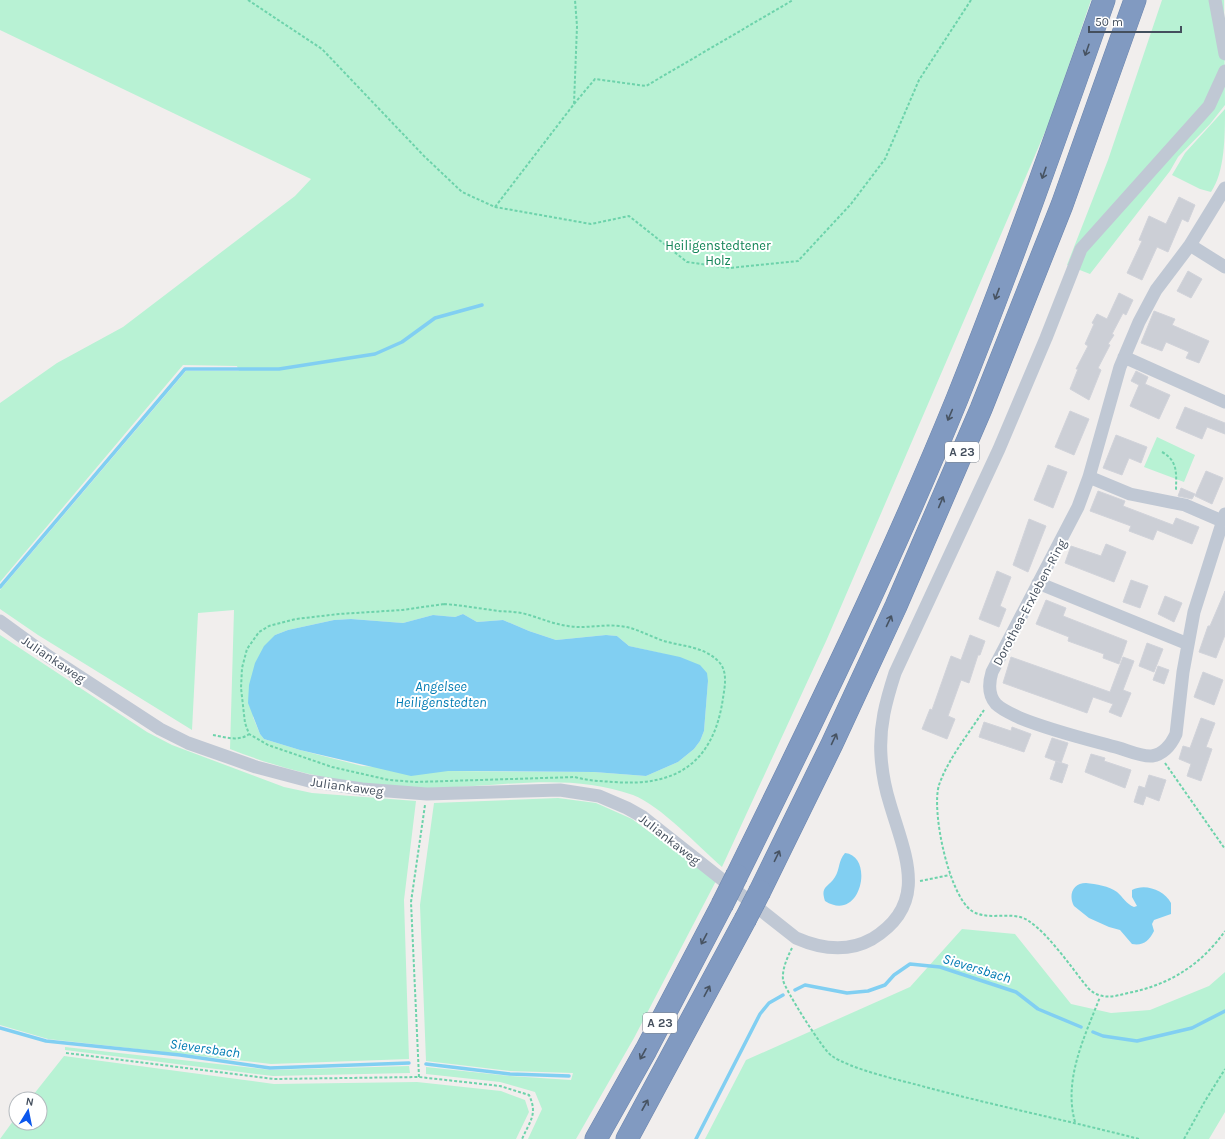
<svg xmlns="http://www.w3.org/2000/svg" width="1225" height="1139" viewBox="0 0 1225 1139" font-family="Karla,sans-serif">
<rect width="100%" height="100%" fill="#f1eeed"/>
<path fill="#b8f2d4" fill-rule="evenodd" d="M0 0H1091L1051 118 827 639 722 867C699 847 660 805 633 795 567 771 496 788 429 788 361 788 293 774 230 749L234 610 198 613 192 730 38 635 0 609V590L186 371H239L237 366 183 365 0 582V403L57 363 123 327 295 196 311 179 0 30ZM463 614 477 622 503 620 529 631 556 640 606 635 617 636 629 646 664 654 708 681 704 731 700 741 694 749 678 762 646 776 594 772 448 771 362 766 300 750 264 739 260 734 253 717 275 635 288 630 334 620 351 619 403 623 433 615 455 617Z
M1162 0H1224L1225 105 1210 124 1178 157 1170 171 1090 274 1067 265 1108 160Z
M1225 109C1225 136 1225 172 1211 192L1200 189 1172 175 1185 153Z
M1157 437 1195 455 1184 482 1144 467Z
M0 635 147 732 172 745 284 787 312 793 416 801 404 900 409 1059 271 1064 48 1039 0 1025Z
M558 798 596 803 632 819 716 881 634 1038 576 1139H528L542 1109 535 1092 500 1082 426 1074V1067L510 1076 571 1080 573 1073 510 1071 426 1061 420 905 434 803Z
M962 929 1015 934 1071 1004 1111 1013 1150 1010 1209 986 1225 972V1112L1209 1139H705L746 1060 910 987Z
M65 1047 271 1070 409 1066 410 1073 273 1076 65 1050Z
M64 1056 274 1084 417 1082 501 1091 525 1100 529 1112 516 1139H0L16 1117V1123H40V1099H30Z"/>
<path fill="#81cff2" d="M463 614 477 622 503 620 529 631 556 640 606 635 617 636 629 646 680 657 700 665 707 673 708 681 704 731 700 741 694 749 678 762 646 776 594 772 475 771H448L411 776 300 750 264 739 260 734 248 703 249 685 255 663 264 646 275 635 288 630 334 620 351 619 403 623 433 615 455 617Z
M845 853C875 856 861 924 825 901 820 886 828 888 835 877 840 869 838 861 845 853Z
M1086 883C1096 884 1109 886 1117 892 1123 897 1126 904 1134 907L1137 906 1132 897V890C1145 883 1164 890 1171 903V914L1154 920 1152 924 1154 931C1149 941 1143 946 1132 944L1120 930 1109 927 1089 918 1074 906C1068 895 1073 883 1086 883Z"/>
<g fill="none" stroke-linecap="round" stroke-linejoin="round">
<path stroke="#81cff2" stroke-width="3.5" d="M0 587 185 369H279L375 354 402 342 435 318 482 305
M795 990 805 985 847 993 868 991 885 985 894 975 910 964 940 967 1016 992 1038 1009 1081 1027
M0 1028 46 1041 180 1055 270 1068 409 1063
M1093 1032 1103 1036 1137 1041 1192 1028 1225 1011
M426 1064 510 1074 569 1076
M696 1139 760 1014 769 1003 783 995"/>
</g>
<path fill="#cccfd6" stroke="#d1d3da" d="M1179 197 1195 205 1188 222 1182 219 1168 252 1157 247 1142 280 1127 273 1142 241 1139 240 1149 216 1166 224Z
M1188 271 1202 279 1191 298 1177 291Z
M1119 293 1133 300 1126 315 1123 313 1112 334 1114 335 1108 344 1110 345 1098 368 1101 370 1089 400 1070 389 1078 369H1076L1088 346 1085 344 1094 324 1092 323 1097 314 1107 319Z
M1154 311 1175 319 1172 325 1209 341 1199 363 1186 358 1189 352 1166 342 1162 351 1141 343Z
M1136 371 1148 377 1145 384 1170 395 1159 419 1130 406 1139 385 1131 381Z
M1185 407 1225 423V434L1207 427 1202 439 1176 428Z
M1070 411 1089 419 1074 455 1055 447Z
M1116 435 1147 447 1141 463 1129 458 1122 475 1103 468Z
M1048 465 1067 472 1053 508 1034 500Z
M1206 471 1223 478 1212 504 1195 496Z
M1181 488 1195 494 1192 499 1178 496Z
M1098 491 1125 501 1123 506 1173 525 1176 518 1199 527 1192 544 1157 530 1153 540 1129 531 1131 526 1090 511Z
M1029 519 1046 526 1028 572 1013 565Z
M1106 544 1126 552 1114 582 1065 563 1071 546 1101 556Z
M997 571 1011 577 1000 606 1006 609 999 627 979 619Z
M1131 580 1148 586 1140 608 1123 602Z
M1225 591V635L1216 658 1199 652 1208 626H1210Z
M1165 596 1182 603 1174 622 1158 614Z
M1046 600 1066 608 1063 616 1127 641 1119 664 1103 658 1104 654 1068 641 1069 637 1036 624Z
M970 635 985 641 980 655H978L969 683 961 680 948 716 955 719 947 739 922 729 930 709 932 710 951 656 961 660Z
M1147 643 1163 649 1154 672 1139 666Z
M1011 657 1110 692 1123 657 1134 661 1123 690 1131 693 1121 717 1109 712 1113 704 1093 697 1087 713 1003 683Z
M1158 666 1169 670 1164 684 1153 680Z
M1203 672 1223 680 1214 705 1194 697Z
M1201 718 1215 723 1206 747 1212 749 1201 781 1187 776 1191 764 1179 759 1183 746 1190 748Z
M984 722 1011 731 1012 727 1031 734 1024 752 979 737Z
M1052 738 1068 743 1061 763 1045 757Z
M1091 754 1105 758 1104 761 1131 770 1125 788 1085 772Z
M1056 761 1068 765 1062 783 1050 779Z
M1149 775 1166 780 1159 801 1146 796 1143 805 1134 802 1139 786 1145 788Z"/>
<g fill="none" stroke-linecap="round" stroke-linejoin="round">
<defs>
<path id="highway" d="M737 875C814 719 891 561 957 399 1010 267 1057 134 1104 0
M760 891 832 744 896 606 981 409 1062 205 1135 0
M596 1139 646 1050 722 905
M627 1139 745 920"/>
</defs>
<use href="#highway" stroke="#6c85ad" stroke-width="23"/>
<path stroke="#6dd3ab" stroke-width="2" stroke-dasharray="3 2" stroke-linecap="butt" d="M248 0 322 49 424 156 462 192 495 207 591 224 629 216 687 262 730 268 798 261 851 204 885 159 919 80 971 0
M574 104 595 79 646 86 793 0
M495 207 574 104 577 26 575 0
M1162 452C1179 461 1176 476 1176 491
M444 604C460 605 476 608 492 610 502 612 512 611 522 613 538 617 552 624 568 626 585 629 602 624 619 626 633 627 643 633 656 638 676 647 701 644 718 661 728 670 725 686 723 698 714 762 677 787 614 782 601 781 588 781 575 777L416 782 389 780 332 767 268 745 249 734 245 723 241 688 242 668 247 649 259 632 269 626 296 619 339 614 402 610Z
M984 710C969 733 948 759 939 785 931 811 949 896 972 911 986 920 1004 913 1020 917 1041 922 1073 970 1088 988 1100 1000 1113 997 1128 993 1169 985 1201 965 1225 931
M213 735C225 737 239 742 249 734
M1165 763 1225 849
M920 881 950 875
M792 948C787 958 782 969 783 980 784 988 824 1052 832 1056 851 1069 895 1079 918 1085 991 1105 1066 1120 1139 1139
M66 1053 274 1079 419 1077 500 1086 529 1095C538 1114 530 1121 522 1139
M419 1077 411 902 425 805
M1075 1122C1063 1079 1085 1036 1100 997
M1184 1139 1205 1101 1225 1069"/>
<path stroke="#c0c8d4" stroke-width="13" d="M1215 0 1225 54
M1225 188 1190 245 1225 267
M1190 245 1156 290 1139 322 1120 367 1089 477 1078 507 992 672C989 682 988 695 996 704 1002 710 1012 714 1020 718 1052 731 1086 739 1119 748 1129 751 1142 757 1152 756 1164 754 1171 745 1176 734L1183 672 1194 612 1225 514
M1124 357 1225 402
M1089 477 1130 494 1185 505 1222 521
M1038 583 1188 644
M0 621 48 656 160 729 188 743 256 767 309 781 362 789 427 794 560 790 599 796 627 808 643 817 796 938C821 949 847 953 872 939 930 904 905 855 890 804 885 788 882 772 881 756 879 726 886 701 895 673L999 449 1046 338 1081 249 1209 106 1225 71"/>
<use href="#highway" stroke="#819ac1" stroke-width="22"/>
<defs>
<path id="highway-bridge" d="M722 905 737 875
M745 920 760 891"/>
</defs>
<use href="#highway-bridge" stroke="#6c85ad" stroke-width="23" stroke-linecap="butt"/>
<use href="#highway-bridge" stroke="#819ac1" stroke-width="22"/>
</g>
<defs><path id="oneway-shaft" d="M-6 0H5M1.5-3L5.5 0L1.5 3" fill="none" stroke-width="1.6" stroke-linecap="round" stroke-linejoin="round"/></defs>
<g stroke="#475362">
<use href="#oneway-shaft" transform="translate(1087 50) rotate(109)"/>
<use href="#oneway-shaft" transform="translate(1044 173) rotate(109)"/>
<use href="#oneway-shaft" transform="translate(997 294) rotate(111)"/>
<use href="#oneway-shaft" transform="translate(950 415) rotate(113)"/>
<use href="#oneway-shaft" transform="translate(941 502) rotate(-67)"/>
<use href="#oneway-shaft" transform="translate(889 621) rotate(-65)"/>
<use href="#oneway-shaft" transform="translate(834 739) rotate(-65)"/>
<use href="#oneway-shaft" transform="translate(777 856) rotate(-64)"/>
<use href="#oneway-shaft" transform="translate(704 939) rotate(118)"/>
<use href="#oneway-shaft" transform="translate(707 991) rotate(-62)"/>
<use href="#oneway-shaft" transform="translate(643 1054) rotate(119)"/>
<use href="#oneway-shaft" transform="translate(645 1105) rotate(-61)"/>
</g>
<g text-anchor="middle" stroke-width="4" stroke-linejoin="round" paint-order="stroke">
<g fill="#fff" stroke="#7c848e" stroke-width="1">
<rect x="945" y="442" width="34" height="20" rx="3"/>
<rect x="643" y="1013" width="34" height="20" rx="3"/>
</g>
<g font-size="12" font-weight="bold" fill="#444f5d">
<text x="962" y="456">A 23</text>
<text x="660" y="1027">A 23</text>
</g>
<g font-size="13" fill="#108355" stroke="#fff">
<text x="718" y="250">Heiligenstedtener<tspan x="718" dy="15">Holz</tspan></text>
</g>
<g font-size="13" fill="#444f5d" stroke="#fff">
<text transform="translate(1029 602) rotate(-62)" y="5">Dorothea-Erxleben-Ring</text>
<text transform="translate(54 659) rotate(34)" y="5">Juliankaweg</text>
<text transform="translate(347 786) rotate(8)" y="5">Juliankaweg</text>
<text transform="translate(670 839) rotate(38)" y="5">Juliankaweg</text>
</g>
<g font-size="14" font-style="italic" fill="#017bb3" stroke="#fff">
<text x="441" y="691">Angelsee<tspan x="441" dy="16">Heiligenstedten</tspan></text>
<text transform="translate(977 968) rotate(17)" y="5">Sieversbach</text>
<text transform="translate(205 1048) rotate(8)" y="5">Sieversbach</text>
</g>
</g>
<g transform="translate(28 1111) rotate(10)"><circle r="19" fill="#ffffff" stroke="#b4b9be"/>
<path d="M0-3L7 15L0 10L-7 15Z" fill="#0b57ed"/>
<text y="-6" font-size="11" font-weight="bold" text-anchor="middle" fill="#444f5d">N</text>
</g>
<path d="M1089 26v6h92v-6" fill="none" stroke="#444f5d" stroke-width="2"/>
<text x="1095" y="26" font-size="12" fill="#444f5d" stroke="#ffffff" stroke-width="3" paint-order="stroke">50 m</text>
</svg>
